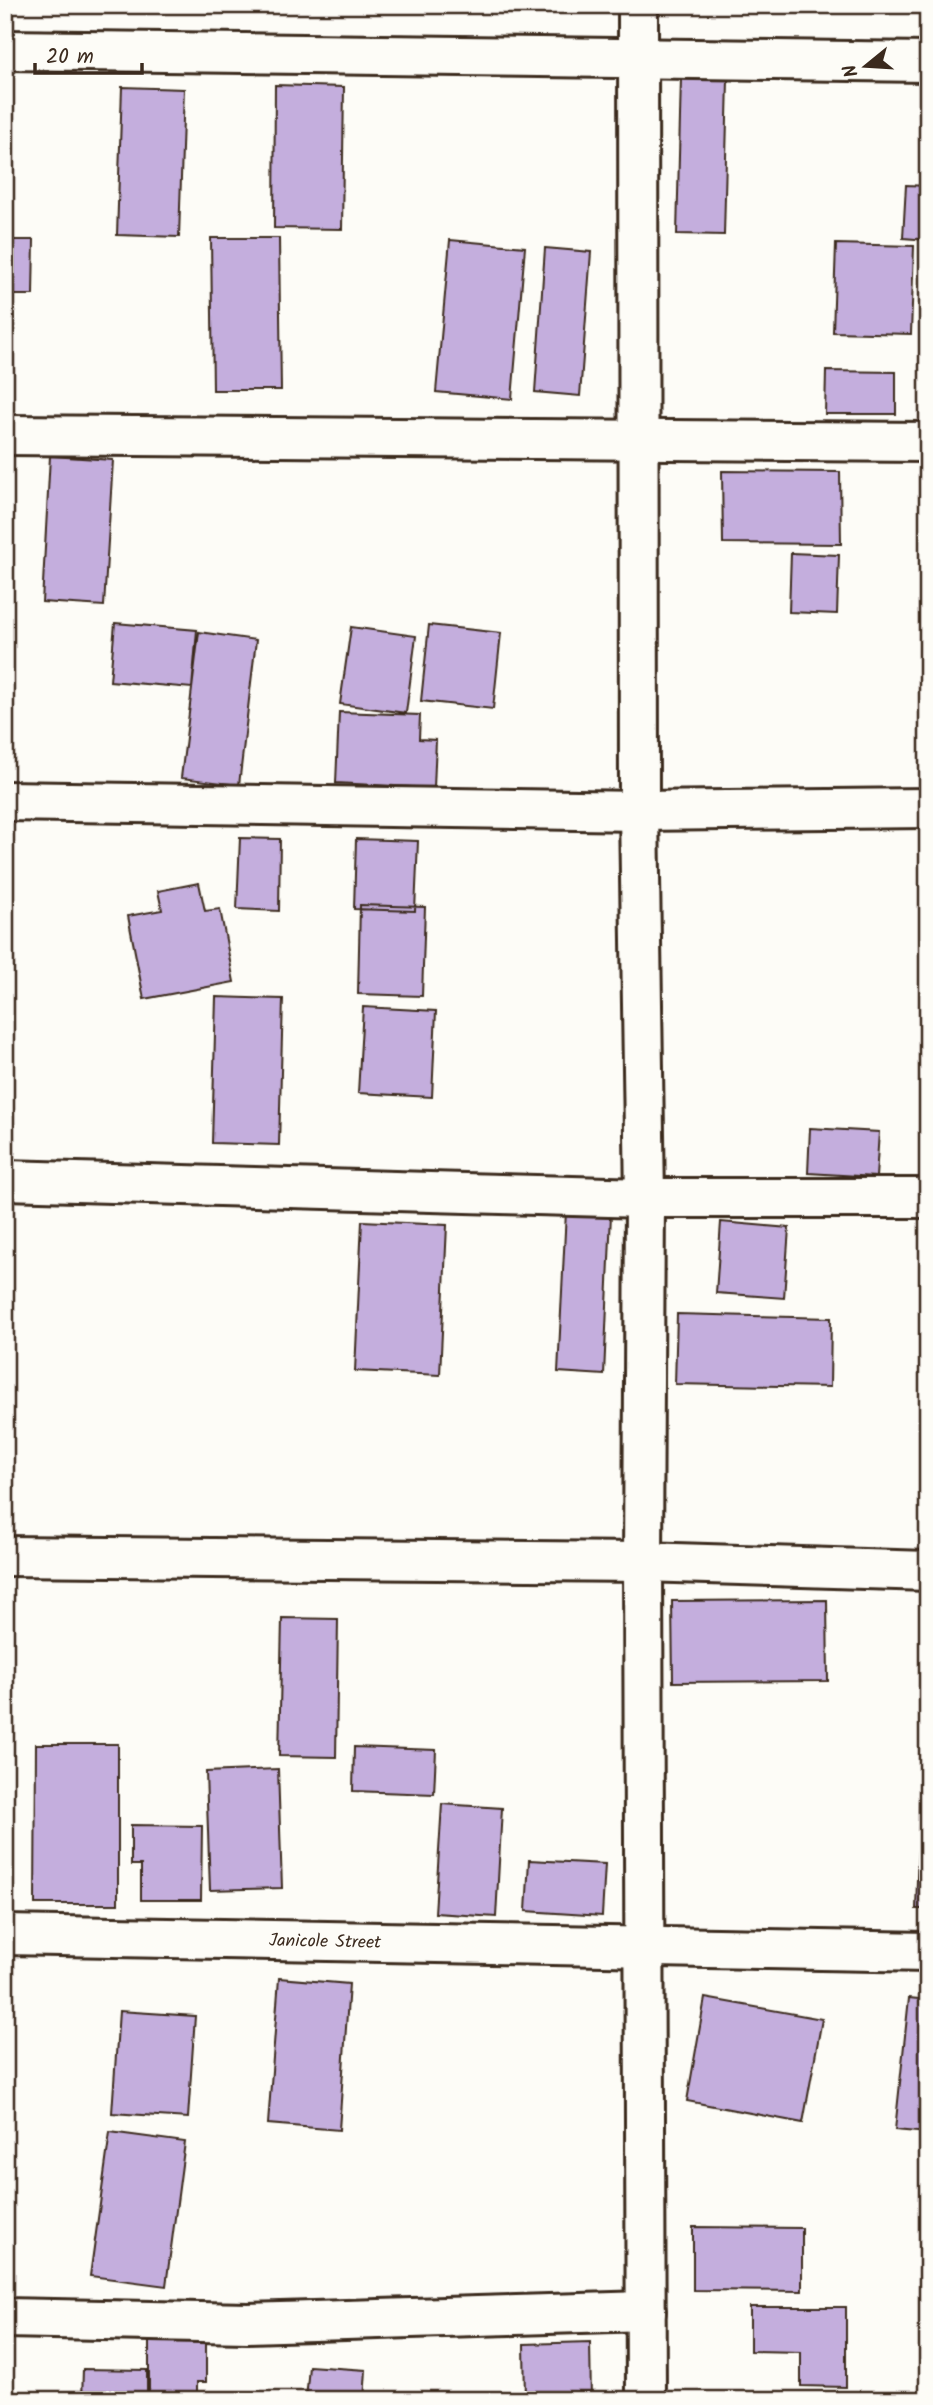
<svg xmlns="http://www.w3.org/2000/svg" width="933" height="2405" viewBox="0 0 933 2405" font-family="Kalam,sans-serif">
<rect width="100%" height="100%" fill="#fdfcf7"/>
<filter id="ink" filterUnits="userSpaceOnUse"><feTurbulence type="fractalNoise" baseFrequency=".0143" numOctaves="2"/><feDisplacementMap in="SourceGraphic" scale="14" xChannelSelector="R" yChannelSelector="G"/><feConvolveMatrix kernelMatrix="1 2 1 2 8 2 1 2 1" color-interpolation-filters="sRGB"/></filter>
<g filter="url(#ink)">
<path fill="#c4aedd" stroke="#3b2a1e" stroke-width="2" d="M681 78 728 80 724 235 677 234Z
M275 85 344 87 342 229 274 228Z
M122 87 184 89 179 237 117 235Z
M906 185 928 186V240L903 238Z
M211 238H279L281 390H213Z
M5 240H34L33 295H5Z
M450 240 525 247 512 399 436 392Z
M836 244 914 246 911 334 833 332Z
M545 248 591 252 580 396 535 392Z
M826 371 896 372V414H825Z
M50 456 113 460 104 606 42 602Z
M722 471 840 472 841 544 723 543Z
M791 553 839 555 837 614 789 612Z
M115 623 197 630 192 688 110 681Z
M429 625 501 633 493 709 421 701Z
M351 627 416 636 406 713 340 704Z
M199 632 256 640 239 785 181 778Z
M339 712 420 715 419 739 436 740 434 788 336 783Z
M240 838 280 839 279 911 237 909Z
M356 839 418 841 415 911 354 909Z
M199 883 205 911 220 909 234 982 144 999 128 916 162 910 158 891Z
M360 905 425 907 422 996 358 994Z
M216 997 283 999 279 1145 212 1143Z
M363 1007 436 1011 432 1097 358 1093Z
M810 1128 879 1132 876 1177 808 1173Z
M566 1211 611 1214 604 1375 558 1372Z
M362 1221 447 1225 440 1375 355 1371Z
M721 1222 789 1228 784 1298 716 1293Z
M677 1314 831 1318 830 1387 675 1384Z
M827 1600 828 1681 673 1682 672 1601Z
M282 1618 338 1619 336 1757 279 1756Z
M36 1744H118V1904H35Z
M354 1747 436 1750 434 1794 353 1791Z
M921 1760 928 1761V1909H916Z
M278 1769 282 1888 210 1890 206 1772Z
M442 1804 502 1808 496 1917 435 1913Z
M131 1825 202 1826 201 1900H141V1865H131Z
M529 1860 605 1864 602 1916 526 1911Z
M279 1978 349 1984 339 2130 268 2124Z
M705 1998 822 2019 803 2123 687 2101Z
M909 1998 928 2000V2133L895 2130Z
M119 2011 195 2016 188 2118 112 2113Z
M110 2132 185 2142 166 2286 90 2276Z
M693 2227 802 2228V2291L693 2290Z
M750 2307H846V2387L801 2386V2352L750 2351Z
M149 2341H206V2382H197V2400H149Z
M590 2342 591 2400H525L524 2344Z
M309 2366 366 2370 364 2400H306Z
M83 2369 147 2370V2400H82Z"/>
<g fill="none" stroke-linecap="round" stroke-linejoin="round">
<defs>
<g id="minor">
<path d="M638 5 639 811 645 1198 643 1562 646 2400"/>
<path d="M5 50 928 62"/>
<path d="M5 435 928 442"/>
<path d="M5 801 639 811 928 808"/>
<path d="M5 1180 645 1198H928"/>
<path d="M5 1556 643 1562 928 1571"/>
<path id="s1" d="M5 1935 928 1952"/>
<path d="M5 2318 248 2323 646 2311"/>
</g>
</defs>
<use href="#minor" stroke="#3b2a1e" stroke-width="44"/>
<use href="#minor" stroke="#fdfcf7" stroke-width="38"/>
</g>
</g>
<g text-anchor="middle" stroke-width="6" stroke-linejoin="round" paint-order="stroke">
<g font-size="18" fill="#3b2a1e" stroke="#fdfcf7">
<text dy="6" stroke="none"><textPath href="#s1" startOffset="320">Janicole Street</textPath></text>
</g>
</g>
<rect width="933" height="2405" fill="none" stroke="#fdfcf7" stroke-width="28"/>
<rect x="14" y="14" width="905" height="2377" fill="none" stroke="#3b2a1e" stroke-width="2.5" filter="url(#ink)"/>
<g transform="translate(866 66) rotate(252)" stroke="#fdfcf7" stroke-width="5" paint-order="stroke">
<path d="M0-5L12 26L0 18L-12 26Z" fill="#3b2a1e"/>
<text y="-10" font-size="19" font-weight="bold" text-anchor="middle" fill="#3b2a1e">N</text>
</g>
<path d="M35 63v10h107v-10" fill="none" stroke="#3b2a1e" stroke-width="3.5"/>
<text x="46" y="63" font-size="21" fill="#3b2a1e" stroke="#fdfcf7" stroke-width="5" paint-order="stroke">20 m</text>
</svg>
